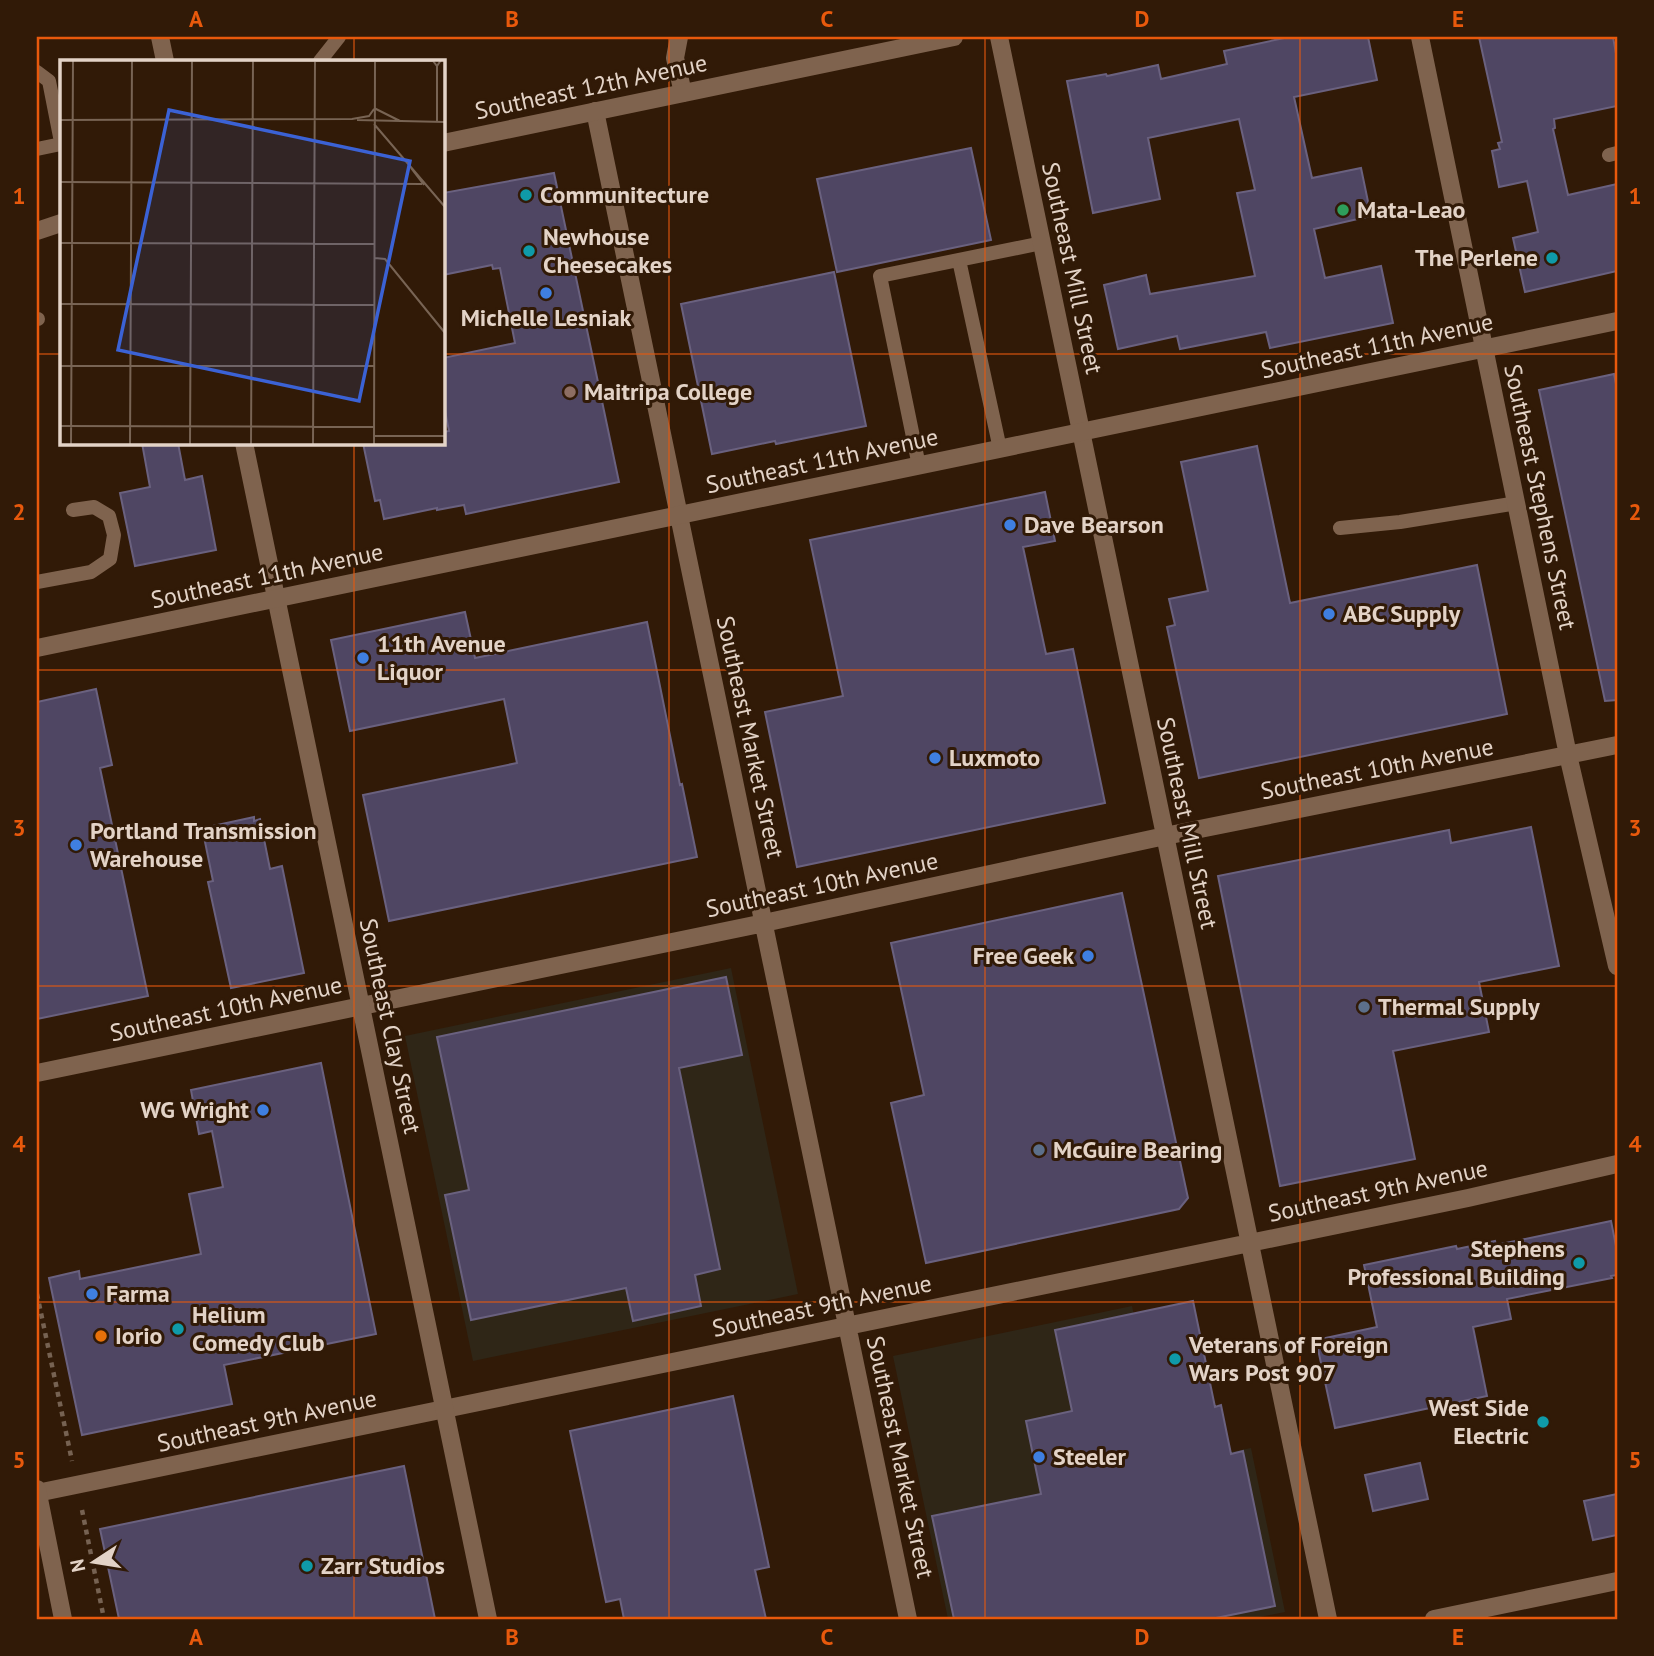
<svg xmlns="http://www.w3.org/2000/svg" width="1654" height="1656" viewBox="0 0 1654 1656" font-family="'PT Sans',sans-serif">
<rect width="100%" height="100%" fill="#311a07"/>
<path fill="#2f2617" d="M731 968 798 1294 473 1361 405 1036Z
M1132 1306 1166 1465 1251 1448 1285 1612 1250 1619H948L893 1356Z"/>
<path fill="#4f4663" stroke="#6a617f" stroke-width="2" d="M1289 37H1368L1377 80 1294 97 1312 178 1361 168 1371 216 1314 229 1325 278 1381 266 1393 323 1270 348 1266 332 1180 349 1177 336 1118 349 1104 285 1146 275 1150 294 1255 276 1237 193 1255 190 1239 119 1148 138 1160 199 1093 213 1067 81 1106 74 1107 76 1158 65 1161 79 1227 64 1224 51Z
M1479 37H1613L1617 59V106L1554 119 1555 128 1553 129 1568 195 1617 184V271L1525 292 1513 238 1538 232 1527 181 1499 187 1492 151 1500 149 1498 143 1502 142Z
M971 148 991 240 837 272 817 179Z
M554 173 619 482 466 514 464 505 437 510V508L384 519 380 500 375 501 363 443H443V432L449 431 443 401V358L515 343 500 268 493 269 492 265 443 275V193Z
M834 272 866 426 776 444 775 441 712 454 681 304Z
M1614 374 1617 389V700L1605 701 1539 390Z
M142 443H178L185 480 202 476 216 550 135 566 120 493 150 487Z
M1257 446 1290 603 1477 565 1507 714 1199 778 1167 627 1175 625 1169 599 1208 591 1181 462Z
M1045 492 1055 541 1023 547 1046 654 1073 649 1105 803 797 867 765 712 843 696 810 540Z
M465 612 475 658 647 622 680 785 682 784 697 857 389 921 363 795 517 763 504 699 350 731 331 640Z
M96 689 112 765 100 768 148 996 37 1019V702Z
M254 817V821L260 819 270 869 282 866 304 973 231 988 208 882 213 881 203 832 209 831 208 827Z
M1531 827 1559 966 1479 982 1489 1032 1393 1051 1415 1159 1280 1186 1218 876 1449 830 1451 843Z
M1122 893 1188 1198 1179 1209 926 1263 891 1103 924 1095 891 943Z
M726 977 742 1055 679 1068 720 1269 695 1275 701 1306 633 1321 626 1288 471 1320 445 1195 469 1190 437 1037Z
M321 1063 376 1334 224 1365 232 1404 82 1435 49 1278 79 1271 80 1279 201 1254 189 1194 223 1187 212 1131 199 1134 191 1090Z
M1611 1221 1617 1251V1275L1611 1276 1612 1278 1507 1299 1511 1319 1473 1327 1487 1396 1335 1428 1316 1340 1377 1327 1364 1265 1456 1246 1457 1249 1495 1241 1496 1245Z
M1193 1301 1215 1407 1221 1405 1231 1454 1243 1451 1275 1606 1211 1619H954L932 1516 1041 1494 1026 1421 1072 1411 1055 1330Z
M733 1396 769 1567 755 1570 766 1619H624L620 1599 606 1602 570 1431Z
M1420 1463 1428 1499 1373 1511 1365 1475Z
M404 1466 435 1619H119L100 1529Z
M1617 1494V1535L1593 1540 1584 1501Z"/>
<g fill="none" stroke-linecap="round" stroke-linejoin="round">
<path stroke="#766252" stroke-width="4.5" stroke-dasharray="5 5" stroke-linecap="butt" d="M37 1294 72 1461
M82 1510 104 1619"/>
<path stroke="#7f634e" stroke-width="14" d="M320 61 339 37
M37 72 49 81 61 142
M37 149 61 144
M1609 155 1617 153
M959 260 1000 449
M37 319H38
M919 466 880 276 1042 243
M1340 528 1400 522 1517 503
M37 582 91 572 110 559 114 535 109 516 94 507 73 510"/>
<path stroke="#7f634e" stroke-width="18" d="M160 37 165 61
M679 37 675 58 683 93
M999 37 1328 1619
M1420 37 1568 755 1617 966
M595 111 908 1619
M37 1073 764 923 1165 836 1617 745
M37 1493 1468 1198 1617 1164
M1434 1619 1617 1581"/>
<path stroke="#7f634e" stroke-width="18" d="M244 443 488 1619"/>
<path stroke="#7f634e" stroke-width="18" d="M443 143 954 37
M37 231 61 223
M37 648 1617 321
M37 1489 63 1619"/>
</g>
<path fill="none" stroke="#e8590c" stroke-width="2" stroke-opacity="0.55" d="M354 37V61M669 37V1619M985 37V1619M1300 37V1619M37 354H61M443 354H1617M354 443V1619M37 670H1617M37 986H1617M37 1302H1617"/>
<g fill="#0f9aa8" stroke="#311a07" stroke-width="2.5">
<circle cx="526" cy="195" r="7"/>
<circle cx="529" cy="251" r="7"/>
<circle cx="1552" cy="258" r="7"/>
<circle cx="1579" cy="1263" r="7"/>
<circle cx="178" cy="1329" r="7"/>
<circle cx="1175" cy="1359" r="7"/>
<circle cx="1543" cy="1422" r="7"/>
<circle cx="307" cy="1566" r="7"/>
</g>
<circle fill="#2e9e5b" stroke="#311a07" stroke-width="2.5" cx="1343" cy="210" r="7"/>
<g fill="#3f7fe0" stroke="#311a07" stroke-width="2.5">
<circle cx="546" cy="293" r="7"/>
<circle cx="1010" cy="525" r="7"/>
<circle cx="1329" cy="614" r="7"/>
<circle cx="363" cy="658" r="7"/>
<circle cx="935" cy="758" r="7"/>
<circle cx="76" cy="845" r="7"/>
<circle cx="1088" cy="956" r="7"/>
<circle cx="263" cy="1110" r="7"/>
<circle cx="92" cy="1294" r="7"/>
<circle cx="1039" cy="1457" r="7"/>
</g>
<circle fill="#8d6e63" stroke="#311a07" stroke-width="2.5" cx="570" cy="392" r="7"/>
<g fill="#5c6f8a" stroke="#311a07" stroke-width="2.5">
<circle cx="1364" cy="1007" r="7"/>
<circle cx="1039" cy="1150" r="7"/>
</g>
<circle fill="#e8710a" stroke="#311a07" stroke-width="2.5" cx="101" cy="1336" r="7"/>
<g text-anchor="middle" stroke-width="6" stroke-linejoin="round" paint-order="stroke">
<g font-size="24" fill="#e3d3c7" stroke="#311a07">
<text transform="translate(591 87) rotate(-12)" y="8">Southeast 12th Avenue</text>
<text transform="translate(1072 268) rotate(78)" y="8">Southeast Mill Street</text>
<text transform="translate(1377 346) rotate(-12)" y="8">Southeast 11th Avenue</text>
<text transform="translate(822 461) rotate(-12)" y="8">Southeast 11th Avenue</text>
<text transform="translate(1540 497) rotate(78)" y="8">Southeast Stephens Street</text>
<text transform="translate(267 576) rotate(-12)" y="8">Southeast 11th Avenue</text>
<text transform="translate(750 737) rotate(78)" y="8">Southeast Market Street</text>
<text transform="translate(1377 769) rotate(-11)" y="8">Southeast 10th Avenue</text>
<text transform="translate(1187 823) rotate(78)" y="8">Southeast Mill Street</text>
<text transform="translate(822 885) rotate(-12)" y="8">Southeast 10th Avenue</text>
<text transform="translate(226 1009) rotate(-12)" y="8">Southeast 10th Avenue</text>
<text transform="translate(390 1026) rotate(78)" y="8">Southeast Clay Street</text>
<text transform="translate(1378 1191) rotate(-12)" y="8">Southeast 9th Avenue</text>
<text transform="translate(822 1306) rotate(-12)" y="8">Southeast 9th Avenue</text>
<text transform="translate(267 1421) rotate(-12)" y="8">Southeast 9th Avenue</text>
<text transform="translate(900 1457) rotate(78)" y="8">Southeast Market Street</text>
</g>
<g font-size="24" font-weight="bold" fill="#e3d3c7" stroke="#311a07" text-anchor="start">
<text x="540" y="203">Communitecture</text>
<text x="1357" y="218">Mata-Leao</text>
<text x="543" y="245">Newhouse<tspan x="543" dy="28">Cheesecakes</tspan></text>
<text x="1538" y="266" text-anchor="end">The Perlene</text>
<text x="546" y="326" text-anchor="middle">Michelle Lesniak</text>
<text x="584" y="400">Maitripa College</text>
<text x="1024" y="533">Dave Bearson</text>
<text x="1343" y="622">ABC Supply</text>
<text x="377" y="652">11th Avenue<tspan x="377" dy="28">Liquor</tspan></text>
<text x="949" y="766">Luxmoto</text>
<text x="90" y="839">Portland Transmission<tspan x="90" dy="28">Warehouse</tspan></text>
<text x="1074" y="964" text-anchor="end">Free Geek</text>
<text x="1378" y="1015">Thermal Supply</text>
<text x="249" y="1118" text-anchor="end">WG Wright</text>
<text x="1053" y="1158">McGuire Bearing</text>
<text x="1565" y="1257" text-anchor="end">Stephens<tspan x="1565" dy="28">Professional Building</tspan></text>
<text x="106" y="1302">Farma</text>
<text x="192" y="1323">Helium<tspan x="192" dy="28">Comedy Club</tspan></text>
<text x="115" y="1344">Iorio</text>
<text x="1189" y="1353">Veterans of Foreign<tspan x="1189" dy="28">Wars Post 907</tspan></text>
<text x="1529" y="1416" text-anchor="end">West Side<tspan x="1529" dy="28">Electric</tspan></text>
<text x="1053" y="1465">Steeler</text>
<text x="321" y="1574">Zarr Studios</text>
</g>
</g>
<g transform="translate(60 60)">
<rect width="385" height="385" fill="#311a07"/>
<path fill="none" stroke="#786454" stroke-width="2" d="M26 0 315 1M315 1H373L377 6 381 0M314 48 340 61M0 60 292 59 309 56 314 49M297 60 385 62M377 62V6M314 64 385 147M351 108 364 125M0 122 362 124M0 183 315 184M315 198 325 199 385 273M0 244 315 245M0 306H315M0 366 314 367M314 376H385M11 385 13 0M70 385 72 0M130 385 132 0M191 385 193 0M253 385 255 0M314 385 315 0"/>
<path fill="#3b62d5" fill-opacity="0.15" stroke="#3b62d5" stroke-width="3.5" d="M109 50 350 101 299 341 58 290Z"/>
<rect width="385" height="385" fill="none" stroke="#e3d3c7" stroke-width="3.5"/>
</g>
<rect width="1654" height="1656" fill="none" stroke="#311a07" stroke-width="77"/>
<g transform="translate(94 1562) rotate(258)" stroke="#311a07" stroke-width="5" paint-order="stroke">
<path d="M0-5L12 26L0 18L-12 26Z" fill="#e3d3c7"/>
<text y="-10" font-size="19" font-weight="bold" text-anchor="middle" fill="#e3d3c7">N</text>
</g>
<rect x="38" y="38" width="1578" height="1580" fill="none" stroke="#e8590c" stroke-width="2.5"/>
<g font-size="23" text-anchor="middle" font-weight="bold" fill="#e8590c">
<text x="196" y="27">A</text>
<text x="512" y="27">B</text>
<text x="827" y="27">C</text>
<text x="1142" y="27">D</text>
<text x="1458" y="27">E</text>
<text x="19" y="204">1</text>
<text x="1635" y="204">1</text>
<text x="19" y="520">2</text>
<text x="1635" y="520">2</text>
<text x="19" y="836">3</text>
<text x="1635" y="836">3</text>
<text x="19" y="1152">4</text>
<text x="1635" y="1152">4</text>
<text x="19" y="1468">5</text>
<text x="1635" y="1468">5</text>
<text x="196" y="1645">A</text>
<text x="512" y="1645">B</text>
<text x="827" y="1645">C</text>
<text x="1142" y="1645">D</text>
<text x="1458" y="1645">E</text>
</g>
</svg>
